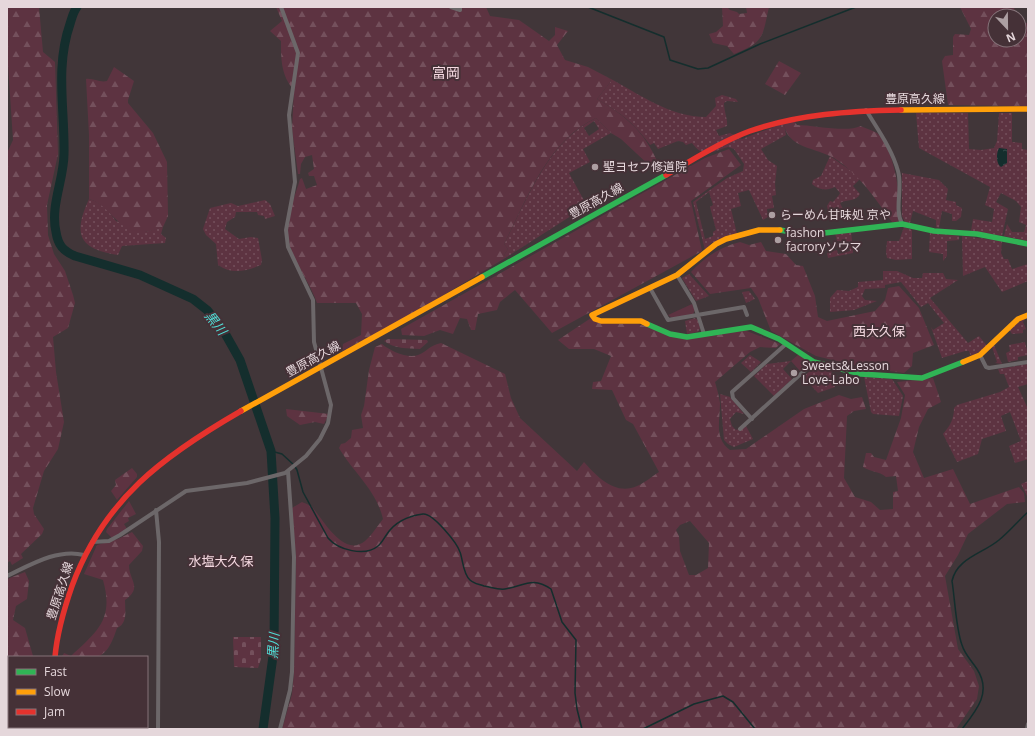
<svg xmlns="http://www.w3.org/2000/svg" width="1035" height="736" viewBox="0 0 1035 736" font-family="'Open Sans','Noto Sans JP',sans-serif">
<defs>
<pattern id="grass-dots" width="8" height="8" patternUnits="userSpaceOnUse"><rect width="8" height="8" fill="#5d3341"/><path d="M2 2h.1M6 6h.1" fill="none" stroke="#74505c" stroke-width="1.8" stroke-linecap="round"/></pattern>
<pattern id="forest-firs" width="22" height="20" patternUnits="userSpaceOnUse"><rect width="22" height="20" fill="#5d3341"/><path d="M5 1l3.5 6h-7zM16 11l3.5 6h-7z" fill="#74505c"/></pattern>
<pattern id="cemetery-stones" width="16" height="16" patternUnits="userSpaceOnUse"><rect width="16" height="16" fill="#5d3341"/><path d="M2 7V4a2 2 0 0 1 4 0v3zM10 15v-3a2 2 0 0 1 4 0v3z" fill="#74505c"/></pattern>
<pattern id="water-ripples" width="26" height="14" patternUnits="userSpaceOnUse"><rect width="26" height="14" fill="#142e2d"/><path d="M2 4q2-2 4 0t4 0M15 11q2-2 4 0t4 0" fill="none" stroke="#364c4b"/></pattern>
</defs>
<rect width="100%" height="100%" fill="#413639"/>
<path fill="url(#grass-dots)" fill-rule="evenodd" d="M609 78C639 94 670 117 706 117L716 106 715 98 722 95 736 99 738 102 727 101 724 103C724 111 728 120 727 126L716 130 719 136 730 133 742 139 784 123 786 135 761 149 768 160 777 166 775 184 776 195 772 196 774 208 767 209 768 217 763 220 749 190 738 193 741 206 731 209 737 234 711 243 705 250 693 202 727 178 743 171 744 164 734 149 728 147C711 152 704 159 692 143L686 145 683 142 678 141 658 149 654 143 650 145C633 122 622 114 597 99L611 81ZM709 192 713 205 710 207 716 230 713 232V236L705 239 696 202Z
M916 113H968L969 149 981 150 994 148 997 141 999 113H1012V142L1022 143V149L1028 150V241L1004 236 1007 224 1012 232H1024L1026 225 1019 222 1021 207 1016 201 1001 193 996 202 1008 209 1002 236 971 231 973 219 992 222 994 209 985 205 990 187 919 148Z
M596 118 611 133 583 149 590 162 569 173 586 204 585 207 507 257 504 255 508 249 504 244C528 198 548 141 596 118ZM594 121 599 129 589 136 584 128Z
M830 156 857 175 860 179 853 186 860 194C856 202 847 199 840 203L843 209 849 207 850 210 843 213 841 209 832 208 831 219H830L827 206 830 201 833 202 839 195 840 193 835 187C827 191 818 190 812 184L813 180 821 176Z
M902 173 939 180 948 189 946 200 956 202V205L962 208 961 217 956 221H952V214L942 211 939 228 936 227V220L913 211 910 223 905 222 902 216Z
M89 199 95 201 106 208 116 221 145 232 163 227 161 234 166 238 165 243 122 246 118 255C78 249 73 234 89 199Z
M265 200 270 204 275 216 265 219 264 216 258 215 257 212H236L235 217 227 222 225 229 239 239 251 237 258 238 262 260 261 265C246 271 232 275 218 265L216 244 206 235 203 229 210 208 231 203 238 206Z
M904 227 912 230V259L896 260 887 258 886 252 887 241H899Z
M851 230 853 253 828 258 827 253 837 250 838 254 850 251 848 242 837 241 835 233Z
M930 232 959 236V240L947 241V256L943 261V254L929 252Z
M962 236 1002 241 1001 253 1004 259H1008L1012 269 1028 264V281L1002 292 985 267 963 276Z
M883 271H897L913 278H922L923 273H943L946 279 958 280 930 298 968 343 979 336 988 347 971 357 969 351H965L942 358 931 327 933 330 944 323 928 303 921 307 901 282 885 285V288L865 289 862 296 865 300 877 301 854 310 830 312V298L837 290 849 291 858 287V282L883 280Z
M689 274 709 296 696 301 682 278Z
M749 291 755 299 746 303 742 292Z
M1026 317 1023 322 1026 329 1023 330V333L1012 334 1009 329Z
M695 318 698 320 700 328 698 332 687 334 685 321Z
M1025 342 1028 355 1018 357V360L1008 362 1006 353 1010 351 1009 345Z
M994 345 1002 364 995 363 997 362 992 347Z
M750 355 761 362 751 372 741 363Z
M791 361 783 369 792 379 774 396 754 376 767 364Z
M1028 364V384L1018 387 1028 409V460H1025L1015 463 1009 446 1021 441 1010 412 1001 416 1006 431 982 439 978 454 957 462 943 434C950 426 954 419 954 408L957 405 1000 392 1009 387 1004 374H1000L998 369Z
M817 365 831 370 835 387 818 393 803 377Z
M864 377 892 379 903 396 899 416 873 414 871 412Z
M720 394 730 397 744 414 736 412 730 419 732 426 736 430 746 426 753 439 734 447 728 444 724 440Z
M1028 481V501L1027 496 1021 484Z"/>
<path fill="url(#forest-firs)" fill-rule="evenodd" d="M7 7H39L43 52 55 62 58 154 47 205 48 235 54 254 65 271 73 295 75 303 68 328 53 337 56 372 64 422 58 449 44 471 33 508 34 514 44 529 42 534 21 554 23 558 12 565 10 561 7 563V153L13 140 7 50Z
M276 7H486L490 16 519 20 549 41 555 35V27L568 31 557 45 565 60 588 67 609 78 611 81 597 99C627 117 644 131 658 163L651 167 621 139 611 133 596 118C548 140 527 199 504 244L508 249 504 255 507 257 392 326 342 351 343 344 361 335 362 314 356 303H317C310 282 291 259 288 239 284 220 295 197 300 179L302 178 306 189 317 185 314 176H309L308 173 314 169 312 155 305 157 301 164 300 174H298L292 129 294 90C281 76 281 59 281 41L270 31 282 21Z
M722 7H727L730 10 737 12 739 14 747 13 746 7H769C762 37 765 42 734 54L727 46 713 43 709 34 716 32 723 26Z
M960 7H1014L1016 16H995V40H1019V23H1028V106L948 105 942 61 945 56 953 55V37L955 34 969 35 971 29Z
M779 61 801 73 785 95 765 84Z
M114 67 134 81 128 100V103L153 133 167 162 168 216 163 227C157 229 151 231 145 232 119 235 111 205 89 199V135L86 79C93 78 100 83 107 81Z
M794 121 797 125C812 125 849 133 860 126 865 128 872 130 877 133 893 143 904 206 898 222H892C875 198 859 174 834 158 817 148 786 148 784 123Z
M729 149 741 165 691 201 702 251 552 333 515 290 500 302 497 310 478 314 475 330H471L467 319 460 318 453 334 440 330 424 336 402 335 401 329 705 158Z
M740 242 749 245 761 242 766 251 786 254 796 265 803 266 815 296 818 317 827 321 875 311 885 300 888 288 899 286 919 308 934 345 913 353 912 366 904 373 865 368 816 356 771 331 758 298 751 288 710 294 691 272C705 257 720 247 740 242Z
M591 318 596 322 608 324H638L689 338 712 336 744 330 780 344 776 348 760 347 750 352 715 382C717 389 719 396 720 403 720 422 714 438 730 450L746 449 804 409 839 395 851 399 862 397 866 409 854 411 847 416 844 478 855 497 871 502 880 510 893 509V492L898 491 896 476 886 477C879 471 870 472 863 467L866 453H871L874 457 886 460 901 418 905 395 897 382 933 378 941 402 928 409 919 427 913 452 924 478 953 469 970 504 1019 487 1024 493 1025 502 1007 504 968 534 958 555 945 576 958 649 974 671 979 686 977 699 956 729H282L292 694 294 673 296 558 292 508 302 502C306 504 311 505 313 508 324 521 344 558 365 541 372 535 378 525 383 519 377 491 353 472 339 448L341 444 345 443 351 438 352 430 363 428 361 415 364 406 369 370 375 347 382 344C390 351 408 359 418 355 427 352 428 346 441 343L505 374 511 398 520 418 577 471 584 462C597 477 616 496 637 486 645 483 652 476 659 472L633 424 626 420 612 390 592 389 593 382 601 381 611 356 594 349H569L558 340ZM690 521 709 543 708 568 696 575H689L680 551 679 536 676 530 680 525Z
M286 409 329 414 324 424 315 422 300 425 287 416Z
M132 468 137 474V477L117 500 111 491 116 485 115 480Z
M129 501 136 514 128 518 129 521 124 524 127 529 112 538 106 532 107 529Z
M132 532 143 546 142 551 129 565C129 581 143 587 125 600 125 611 128 623 117 628 105 665 96 657 62 657L64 653 71 656C98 631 114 619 103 580L84 574 97 545 118 539Z
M25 572 29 581 27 599 16 606 13 620 25 628 33 656 50 657H9V727H51V729H7V579Z"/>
<path fill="url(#cemetery-stones)" d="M388 339 427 340 428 342 420 349C408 348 394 349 384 341Z
M233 637H261V659L258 668 234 667Z"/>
<path fill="#5d3341" d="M692 304 695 310 693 314 672 318 668 315Z
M799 354 811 362 800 371 791 361Z"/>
<path fill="url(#water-ripples)" d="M999 148 1007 149V163L1001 167C996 164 996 153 999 148Z"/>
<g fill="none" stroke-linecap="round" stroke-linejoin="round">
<path stroke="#142e2d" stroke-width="1.5" d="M588 7 664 37 670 60 698 69 708 68 760 44 856 7
M271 451 282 454 294 465 297 470 303 492 328 538C338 550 365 557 378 546 382 543 384 538 387 534 395 522 408 516 423 514 433 513 457 543 460 552 463 560 463 574 470 580 474 584 479 584 484 586 491 587 498 590 505 589 524 586 532 576 551 589L562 622 576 640 575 693 577 709 582 729
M643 729 694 704 723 696 733 702 755 729
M962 729C977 710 992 692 977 669 972 661 965 655 962 645 956 629 955 600 952 581 957 558 982 554 999 540 1009 532 1018 521 1028 512"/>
<path stroke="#142e2d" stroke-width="9" d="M77 7C73 12 72 18 70 24 55 67 65 110 64 154 64 179 50 206 56 232 58 245 63 251 75 256L140 275 193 299 207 310 222 328 240 360 271 451 275 518 274 649 263 729"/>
<path stroke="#6c6769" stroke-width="4" d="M451 7 460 10V7
M866 110C878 130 892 149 898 171 903 188 894 208 902 224
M677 275 694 303 704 334
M650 288 668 320 744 307 747 315
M980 355 986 367 989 368 1028 362
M752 419 733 398 732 392 786 344
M740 429 814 362
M156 510 159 542 158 729
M92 542 109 541 120 535 186 491 247 483 285 473 306 456 320 439 328 423 331 405 314 342 313 300 288 247 286 230 295 182 289 115 298 53 281 7
M7 576C30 565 58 548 84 555
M280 729 290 690 292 672 294 557 288 471
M1027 729 1028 724"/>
<path stroke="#30b455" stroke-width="5.5" d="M780 230 807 235 902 224 934 231 977 234 1028 244
M482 277 666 175
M647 324 670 334 687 337 751 327 779 339 814 362 861 374 922 378 963 362"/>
<path stroke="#ff9f0a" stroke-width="5.5" d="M901 110 1028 109
M647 324 641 321H601L595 319 592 315 677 275 716 244 726 239 759 230H780
M963 362 980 355 1018 319 1028 315
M241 411 482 277"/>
<path stroke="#e5322d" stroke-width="5.5" d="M666 175C693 160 720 142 750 131 799 114 850 111 901 110
M55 657C57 633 64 609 72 586 104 499 163 456 241 411
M56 727V729"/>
</g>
<g fill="#ac9fa2" stroke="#453137" stroke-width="1.5">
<circle cx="595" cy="167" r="4"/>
<circle cx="772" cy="215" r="4"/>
<circle cx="778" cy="240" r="4"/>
<circle cx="794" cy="373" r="4"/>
</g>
<g text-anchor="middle" stroke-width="4" stroke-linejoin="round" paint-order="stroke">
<g font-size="12" fill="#e5d7db" stroke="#453137">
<text x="915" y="103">豊原高久線</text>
<text transform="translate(596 201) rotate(-29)" y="4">豊原高久線</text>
<text transform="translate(313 359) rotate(-29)" y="4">豊原高久線</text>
<text transform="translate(60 591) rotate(-72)" y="4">豊原高久線</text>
</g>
<g font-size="12" fill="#e5d7db" stroke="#453137" text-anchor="start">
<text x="603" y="171">聖ヨセフ修道院</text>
<text x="780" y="219">らーめん甘味処 京や</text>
<text x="786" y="237">fashon<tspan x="786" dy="14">facroryソウマ</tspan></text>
<text x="802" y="370">Sweets&amp;Lesson<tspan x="802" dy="14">Love-Labo</tspan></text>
</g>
<g font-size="13" font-style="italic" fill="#50e0d9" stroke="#453137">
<text transform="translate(216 323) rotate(52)" y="5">黒川</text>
<text transform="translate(273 646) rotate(-86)" y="5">黒川</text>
</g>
<g font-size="13" fill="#f5d9e1" stroke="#453137">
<text x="879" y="336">西大久保</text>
<text x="221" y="566">水塩大久保</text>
</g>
<g font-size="14" fill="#f5d9e1" stroke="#453137">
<text x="446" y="78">富岡</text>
</g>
</g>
<rect width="1035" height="736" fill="none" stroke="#e5d7db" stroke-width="16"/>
<rect x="8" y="656" width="140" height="72" fill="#453137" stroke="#857379"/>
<rect x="16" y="669" width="20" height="6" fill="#30b455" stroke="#857379"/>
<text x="44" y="676" font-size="12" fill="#e5d7db">Fast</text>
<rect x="16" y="689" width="20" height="6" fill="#ff9f0a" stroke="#857379"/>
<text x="44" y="696" font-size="12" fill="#e5d7db">Slow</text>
<rect x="16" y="709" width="20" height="6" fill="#e5322d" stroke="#857379"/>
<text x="44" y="716" font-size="12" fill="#e5d7db">Jam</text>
<g transform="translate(1007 28) rotate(158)"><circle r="19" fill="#453137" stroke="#857379"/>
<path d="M0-3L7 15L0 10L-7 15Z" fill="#ac9fa2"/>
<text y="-6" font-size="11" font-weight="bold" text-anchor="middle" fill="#e5d7db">N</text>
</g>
</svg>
